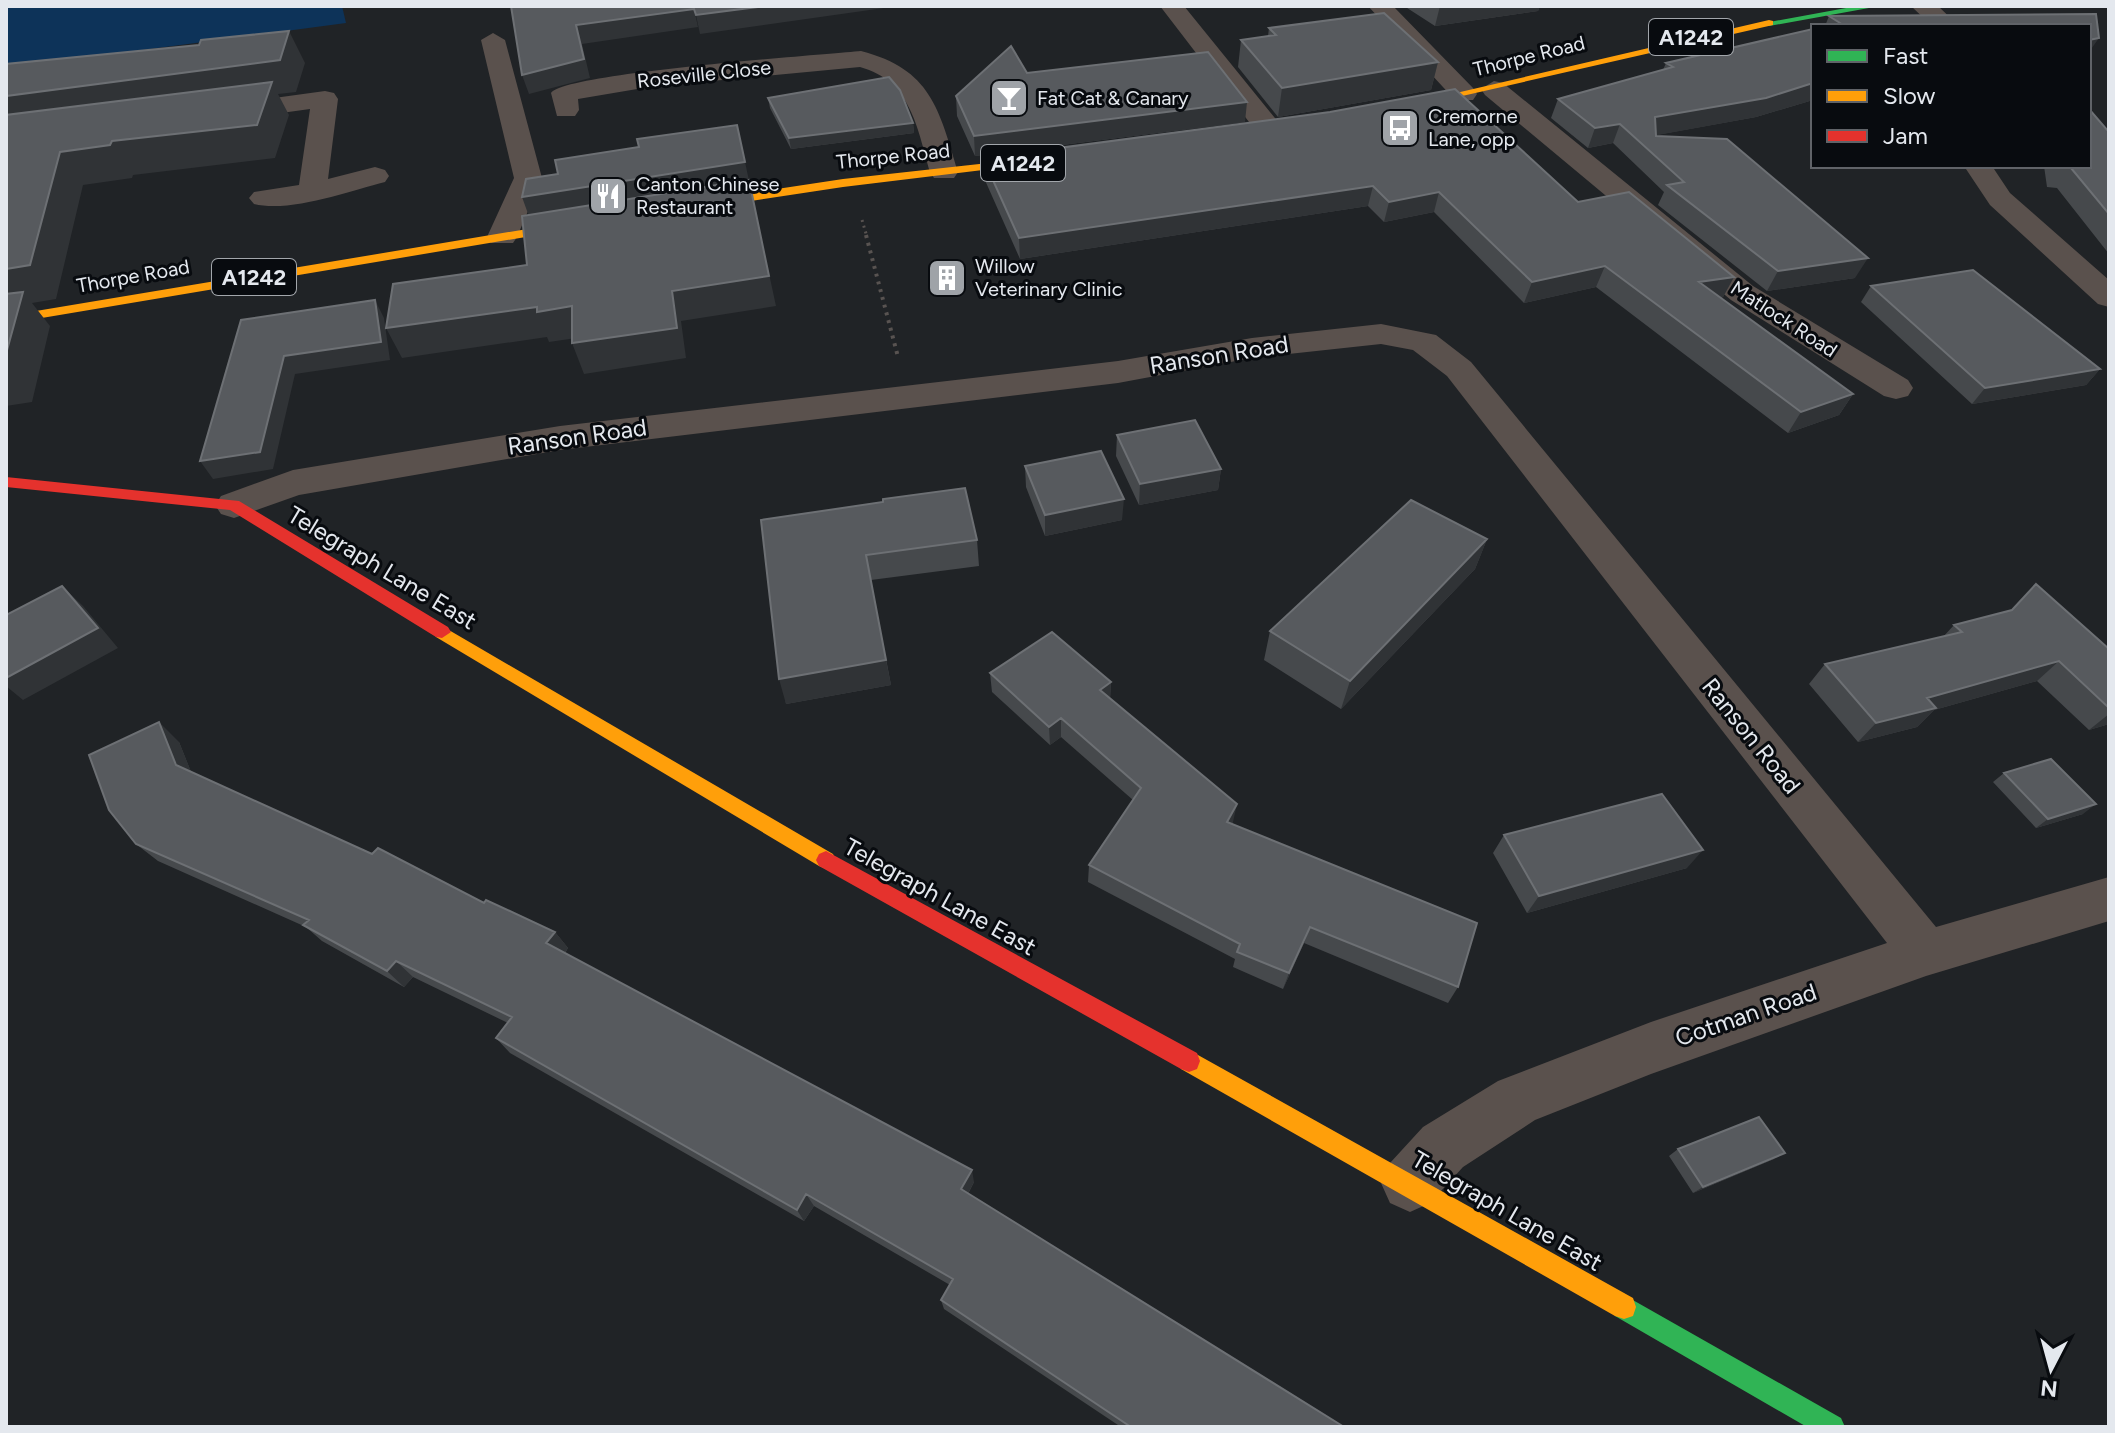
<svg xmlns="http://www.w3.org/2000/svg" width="2115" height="1433" viewBox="0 0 2115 1433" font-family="Figtree,sans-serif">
<rect width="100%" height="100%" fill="#202326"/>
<path fill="#0d3359" d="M6 6H342L346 23 6 68Z"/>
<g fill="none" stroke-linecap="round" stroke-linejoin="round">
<path stroke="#585351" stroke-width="3" stroke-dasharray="2 4" stroke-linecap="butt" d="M862 220 867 237"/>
<path stroke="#585351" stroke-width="4" stroke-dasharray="3 5" stroke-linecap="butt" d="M866 235 898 357"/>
<path fill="#5a514d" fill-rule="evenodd" d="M1160 6H1184L1279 123 1283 129 1279 135H1259Z
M1368 6H1393L1473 88 1477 94 1473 100H1455Z
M1911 6H1938L1959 26H1932Z
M493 33 505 40 542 178 517 237 513 243H491L487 237 514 178 481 40Z
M861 51C931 69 939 109 958 172L954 178H934L930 172C917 127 911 81 860 67L649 87 578 99 579 110 575 116H557L551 93C565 73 820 55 861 51Z
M1494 81 1503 83 1753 286 1908 380 1913 388 1908 396 1896 399 1884 396 1731 300 1485 95 1481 89Z
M325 91 334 93 338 99 328 179 375 167 385 170 389 176 385 182C349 191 290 213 254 204L249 198 254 192 299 185 310 109 223 121 214 119 210 113 214 107 223 105Z
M1964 166H1992L2010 193 2109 280V307L2098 304 1990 205Z
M1381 324 1436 335 1471 362 1936 927 2109 877V921L1926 976 1651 1074 1535 1120 1463 1167 1430 1203 1410 1212 1390 1203 1381 1183 1390 1163 1423 1127 1498 1081 1651 1022 1887 943 1447 376 1413 350 1381 344 1252 358 1118 383 560 450 299 495 234 518 221 514 215 505 221 496 293 470 560 426 1118 361 1252 338Z"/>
<path fill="#30b455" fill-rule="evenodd" d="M1857 6H1880L1769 26 1764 23Z
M1624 1295 1841 1418 1845 1427H1807L1615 1316 1612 1307 1615 1298Z"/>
<path fill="#ff9f0a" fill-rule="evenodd" d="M1769 20 1773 21V25L1405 109 1400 106Z
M1044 157 1050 160 1048 162 843 187 692 210 686 206 692 202 843 179Z
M581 220 585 221V227L6 324V316Z
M442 626 833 854 836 860 833 866 826 869 819 866 436 637 433 632Z
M1189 1050 1633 1298 1636 1307 1633 1316 1624 1319 1615 1316 1181 1069 1178 1061 1181 1053Z"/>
<path fill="#e5322d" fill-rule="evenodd" d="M6 477 239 501 448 627 451 632 442 638 436 637 230 510 6 487Z
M826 851 1197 1053 1200 1061 1197 1069 1189 1072 1181 1069 819 866 816 860 819 854Z"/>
</g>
<path fill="#46494c" d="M1404 6H1540L1538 11 1435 26Z
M1829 16 2089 26H1825Z
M1269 28 1438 62 1431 90 1278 117 1238 67 1241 40 1268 36Z
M1813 29V100L1756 117 1656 135 1855 278 1767 291 1658 205 1664 192 1613 143 1588 148 1551 118 1558 99 1663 70 1666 63Z
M1027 73 1245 122 975 156 957 116 956 96Z
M768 98 913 123 914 133 791 149 770 108Z
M1330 112 1578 202 1734 277 1723 297 1721 298 1853 394 1839 415 1788 433 1596 287 1524 303 1434 212 1384 222 1368 206 1020 259 984 178 983 158Z
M2109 132V254L2057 188 2047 187 2044 166H2089Z
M1871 286 2100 369 2086 385 1972 404 1861 302Z
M1117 435 1221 469 1218 490 1139 505 1116 456Z
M1025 466 1122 520 1045 536 1026 487Z
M761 520 977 540 979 566 871 580 891 685 786 704Z
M1487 539 1475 569 1341 709 1264 660 1270 631Z
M1954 625 2109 649V724L2089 730 2037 681 1934 710 1917 727 1858 742 1809 684 1825 664 1943 637Z
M990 673 1111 682 1110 699 1233 822 1232 824 1458 987 1448 1003 1304 943 1283 989 1233 967 1235 959 1088 882 1089 865 1133 800 1061 737 1050 745 992 692Z
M179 742 191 772 372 854 484 903 555 932 568 948 565 953 974 1182 968 1194 1344 1427H1121L944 1309 941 1300 950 1285 814 1206 804 1221 510 1053 496 1038 508 1023 413 977 404 987 322 941 306 927 158 861 136 844Z
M2004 773 2083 814 2036 828 1993 782Z
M1504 835 1687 868 1527 913 1493 853Z
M1678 1149 1774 1159 1693 1193 1669 1156Z"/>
<path fill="#303336" d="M765 6H898L700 34 696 15Z
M1440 6H1540L1538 11 1435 26Z
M694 9 698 27 582 44 590 78 529 94 522 75 576 25Z
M289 31 305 63 296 92 278 94 289 115 275 158 133 175 132 178 83 185 56 299 32 303 50 326 32 402 6 406V269L60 152 112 141 6 132V96Z
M2099 38 2089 52V40Z
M1438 62 1431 90 1278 117 1282 88Z
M1813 83V100L1756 117 1647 137 1655 117Z
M1247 102 1245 122 975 156 974 136Z
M913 123 914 133 791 149 789 138Z
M1620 124 1613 143 1588 148 1595 128Z
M745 162 776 306 681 321 686 358 584 374 572 343 677 328 531 222 522 197Z
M1373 186 1368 206 1020 259 1019 238Z
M1439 192 1434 212 1384 222 1389 202Z
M1868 258 1855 278 1767 291 1778 271Z
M1605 266 1596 287 1524 303 1532 282Z
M1734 277 1723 297 1689 302 1699 282Z
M375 300 384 318 390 360 295 374 273 469 213 479 200 461 284 356Z
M572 306 583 337 549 342 547 337 402 358 386 328 537 307Z
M2100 369 2086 385 1972 404 1985 388Z
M1853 394 1839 415 1788 433 1801 412Z
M1221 469 1218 490 1139 505 1140 484Z
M1124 499 1122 520 1045 536V515Z
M1487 539 1475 569 1341 709 1350 681Z
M62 586 83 606 118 648 23 700 6 686V678Z
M886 660 891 685 786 704 779 679Z
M2059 661 2037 681 1934 710 1917 727 1858 742 1876 723 1927 698Z
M1111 682 1110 701 1100 690Z
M2109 714V724L2089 730Z
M1061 718V737L1050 745 1049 727Z
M159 722 179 742 196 784 176 765Z
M1237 804 1233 822 1223 840 1227 822Z
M2096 804 2083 814 2036 828 2048 819Z
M1703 850 1687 868 1527 913 1539 896Z
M1310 927 1304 943 1283 989 1289 973Z
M555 932 568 948 559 960 546 943Z
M396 961 413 977 404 987 387 971Z
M1785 1153 1774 1159 1693 1193 1703 1187Z
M972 1170 974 1182 964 1201 961 1189Z
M806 1194 814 1206 804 1221 797 1210Z"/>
<path fill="#575a5e" stroke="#6d7074" stroke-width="2" d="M511 6H765L696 15 694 9 576 25 584 59 522 75Z
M1384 13 1438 62 1282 88 1241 40 1276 35 1269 28Z
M2096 14 2099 38 2089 40V26H1827L1840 23 1829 16Z
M1813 29V83L1766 98 1655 117 1656 136 1727 139 1868 258 1778 271 1667 185 1684 182 1620 124 1595 128 1558 99 1673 67 1666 63Z
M289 31 280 60 6 96V64L199 45 201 40Z
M1011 46 1027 73 1208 52 1247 102 974 136 956 96Z
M889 77 900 90 913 123 789 138 768 98Z
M272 82 257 125 112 141 110 145 60 152 30 265 6 269V115Z
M1455 89 1578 202 1629 192 1734 277 1699 282 1853 394 1801 412 1605 266 1532 282 1439 192 1389 202 1373 186 1019 238 983 158 1330 112Z
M2089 109 2109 132V214L2071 168 2061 167V166H2089Z
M737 125 745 162 522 197 526 179 558 174 555 160 639 147 637 139Z
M749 180 769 276 672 291 677 328 572 343V306L537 312V307L386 328 393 284 527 265 522 216Z
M1973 270 2100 369 1985 388 1871 286Z
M23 292 6 354V294Z
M375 300 381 342 284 356 260 452 200 461 241 320Z
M1195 420 1221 469 1140 484 1117 435Z
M1101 451 1124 499 1045 515 1025 466Z
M965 488 977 540 866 555 886 660 779 679 761 520 883 502V499Z
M1411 500 1487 539 1350 681 1270 631Z
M2036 584 2109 649V708L2059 661 1927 698 1936 708 1876 723 1825 664 1962 632 1954 625 2012 610Z
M62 586 98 628 6 678V615Z
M1052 632 1111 682 1100 690 1237 804 1227 822 1477 923 1458 987 1310 927 1289 973 1237 952 1240 944 1089 865 1141 788 1061 718 1049 727 990 673Z
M159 722 176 765 372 854 378 848 484 903 486 900 555 932 546 943 972 1170 961 1189 1344 1427H1131L941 1300 953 1279 806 1194 797 1210 496 1038 512 1017 396 961 387 971 303 925 309 920 136 844 109 810 89 755Z
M2051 759 2096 804 2048 819 2004 773Z
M1662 794 1703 850 1539 896 1504 835Z
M1759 1117 1785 1153 1703 1187 1678 1149Z"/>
<defs>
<symbol id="bar-square" viewBox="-11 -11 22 22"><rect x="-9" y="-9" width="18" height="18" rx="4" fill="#9fa3a8" stroke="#080b0f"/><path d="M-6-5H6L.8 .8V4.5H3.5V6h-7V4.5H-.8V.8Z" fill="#fff"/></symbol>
<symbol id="bus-square" viewBox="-11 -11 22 22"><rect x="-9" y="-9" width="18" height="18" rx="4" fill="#9fa3a8" stroke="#080b0f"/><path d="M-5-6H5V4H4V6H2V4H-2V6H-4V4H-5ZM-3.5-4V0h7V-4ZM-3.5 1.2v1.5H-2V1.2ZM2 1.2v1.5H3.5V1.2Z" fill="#fff"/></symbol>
<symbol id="restaurant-square" viewBox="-11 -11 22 22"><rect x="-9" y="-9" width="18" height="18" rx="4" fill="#9fa3a8" stroke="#080b0f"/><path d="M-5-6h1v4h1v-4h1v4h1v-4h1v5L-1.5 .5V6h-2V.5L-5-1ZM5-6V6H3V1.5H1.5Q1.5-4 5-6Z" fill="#fff"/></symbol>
<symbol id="building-square" viewBox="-11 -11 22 22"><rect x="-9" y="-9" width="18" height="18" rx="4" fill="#9fa3a8" stroke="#080b0f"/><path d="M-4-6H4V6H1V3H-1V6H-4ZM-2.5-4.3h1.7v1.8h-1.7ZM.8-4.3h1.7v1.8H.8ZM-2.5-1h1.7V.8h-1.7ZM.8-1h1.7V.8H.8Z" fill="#fff"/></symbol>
</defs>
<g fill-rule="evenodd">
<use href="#bar-square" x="987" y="76" width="44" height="44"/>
<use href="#bus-square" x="1378" y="106" width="44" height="44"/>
<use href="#restaurant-square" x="586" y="174" width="44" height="44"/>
<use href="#building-square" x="925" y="256" width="44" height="44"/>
</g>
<g text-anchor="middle" stroke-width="6" stroke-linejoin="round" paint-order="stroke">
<g font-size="20" fill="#e4e8ee" stroke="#080b0f">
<text transform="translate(1529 56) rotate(-14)" y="7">Thorpe Road</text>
<text transform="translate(704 74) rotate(-6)" y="7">Roseville Close</text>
<text transform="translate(893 156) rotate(-6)" y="7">Thorpe Road</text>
<text transform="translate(133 276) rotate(-10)" y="7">Thorpe Road</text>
<text transform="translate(1784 319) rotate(33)" y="7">Matlock Road</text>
</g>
<g font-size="20" fill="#e4e8ee" stroke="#080b0f" text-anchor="start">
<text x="1037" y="105">Fat Cat &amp; Canary</text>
<text x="1428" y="123">Cremorne<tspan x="1428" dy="23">Lane, opp</tspan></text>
<text x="636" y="191">Canton Chinese<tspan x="636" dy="23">Restaurant</tspan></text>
<text x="975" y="273">Willow<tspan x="975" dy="23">Veterinary Clinic</tspan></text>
</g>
<g fill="#080b0f" stroke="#a2a6ab" stroke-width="2">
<rect x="1649" y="19" width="84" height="36" rx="6"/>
<rect x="981" y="145" width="84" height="36" rx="6"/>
<rect x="212" y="259" width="84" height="36" rx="6"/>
</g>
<g font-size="22" font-weight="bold" fill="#e4e8ee">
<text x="1691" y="45">A1242</text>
<text x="1023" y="171">A1242</text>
<text x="254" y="285">A1242</text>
</g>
<g font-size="24" fill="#e4e8ee" stroke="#080b0f">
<text transform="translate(1219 355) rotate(-9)" y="8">Ranson Road</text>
<text transform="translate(577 437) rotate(-8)" y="8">Ranson Road</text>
<text transform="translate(382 568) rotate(31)" y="8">Telegraph Lane East</text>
<text transform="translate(1751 736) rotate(51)" y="8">Ranson Road</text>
<text transform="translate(940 897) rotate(29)" y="8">Telegraph Lane East</text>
<text transform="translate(1746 1015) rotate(-19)" y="8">Cotman Road</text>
<text transform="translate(1507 1211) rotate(30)" y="8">Telegraph Lane East</text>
</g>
</g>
<rect width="2115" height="1433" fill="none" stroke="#e4e8ee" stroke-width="16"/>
<rect x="1811" y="24" width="280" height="144" fill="#080b0f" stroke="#606368" stroke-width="2"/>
<rect x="1827" y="50" width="40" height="12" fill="#30b455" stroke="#606368" stroke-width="2"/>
<text x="1883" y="64" font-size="24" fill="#e4e8ee">Fast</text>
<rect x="1827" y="90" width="40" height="12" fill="#ff9f0a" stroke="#606368" stroke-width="2"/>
<text x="1883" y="104" font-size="24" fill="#e4e8ee">Slow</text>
<rect x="1827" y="130" width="40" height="12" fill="#e5322d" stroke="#606368" stroke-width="2"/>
<text x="1883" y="144" font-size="24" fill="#e4e8ee">Jam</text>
<g transform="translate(2051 1369) rotate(186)" stroke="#080b0f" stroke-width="6" paint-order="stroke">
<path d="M0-6L14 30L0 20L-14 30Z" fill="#e4e8ee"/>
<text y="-12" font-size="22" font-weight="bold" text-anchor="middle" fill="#e4e8ee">N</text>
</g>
</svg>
